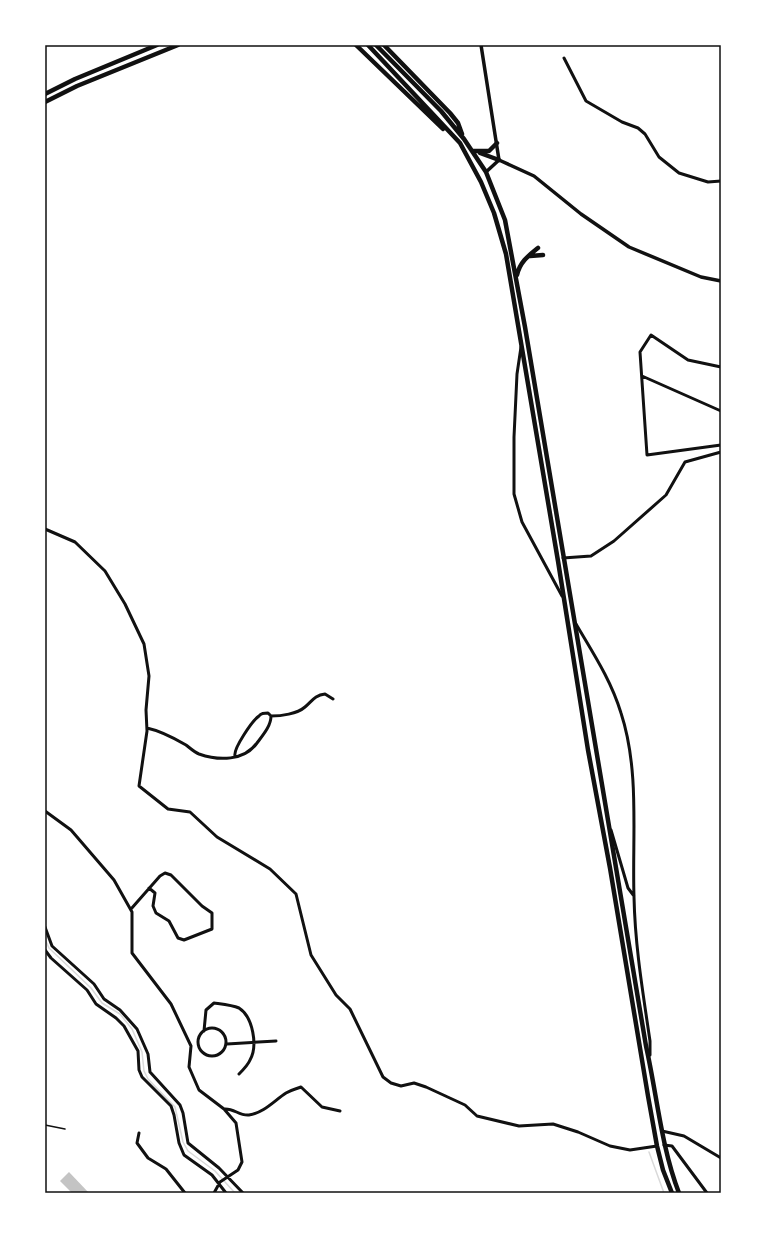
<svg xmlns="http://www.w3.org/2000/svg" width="766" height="1238" viewBox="0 0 766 1238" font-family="'Work Sans',sans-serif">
<rect width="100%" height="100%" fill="#fff"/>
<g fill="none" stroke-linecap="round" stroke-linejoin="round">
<path stroke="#d9d9d9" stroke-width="1.5" d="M45 939 49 948 91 988 102 1003 120 1014 132 1029 142 1052 144 1071 148 1079 175 1107 183 1142 188 1151 215 1171 235 1193
M649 1152 664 1193"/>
</g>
<path fill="#c4c4c4" d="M69 1172 89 1193H72L60 1181Z"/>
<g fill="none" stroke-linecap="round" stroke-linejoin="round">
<path stroke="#111" stroke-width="1.5" d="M45 1125 65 1129"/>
<path stroke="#111" stroke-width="3" d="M564 58 586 101 622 122 638 128 645 134 659 157 679 173 708 182 721 181
M521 347 517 374 514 437V494L522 522 562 596
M721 367 688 360 651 335 640 352 647 455 721 445
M642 376 721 411
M45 529 75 542 105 571 125 604 144 644 149 676 146 710 147 731 139 786 168 809 190 812 217 837 270 869 296 894 311 955 336 995 350 1009 383 1077 391 1083 401 1086 414 1083 426 1087 465 1105 477 1116 519 1126 553 1124 578 1132 610 1146 630 1150 657 1146
M563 558 591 556 614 541 666 495 685 462 721 452
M576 624C593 653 611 680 621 713 640 771 632 837 634 897 635 946 643 993 650 1041V1055
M271 716C281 716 297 714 305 707 312 701 315 695 325 694L333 699
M147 728C161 731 174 738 186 745 190 748 194 752 199 754 219 761 244 761 257 743 263 735 271 726 271 716L268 713C264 713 261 713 259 716 252 721 233 749 235 756
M45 811 71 830 114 880 132 912V953L171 1004 191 1046 189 1067 199 1090 224 1109 236 1123 242 1162 238 1170 220 1182 214 1193
M611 830 628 888 634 896
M131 909 160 876 165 873 171 875 202 906 212 913V929L184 940 178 938 169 921 156 913 153 906 155 893 149 888
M45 927 52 946 94 984 104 999 120 1010 137 1029 148 1054 150 1072 180 1105 183 1113 188 1143 219 1168 243 1193
M45 950 51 958 87 990 96 1004 116 1018 124 1026 138 1051 139 1070 142 1077 171 1106 174 1115 179 1143 184 1155 212 1175 226 1193
M198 1042a14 14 0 1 1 28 0a14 14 0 1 1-28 0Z
M204 1031 206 1010 214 1003C221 1004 232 1005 239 1008 253 1017 258 1046 250 1060 248 1065 243 1070 239 1074
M227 1044 276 1041
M224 1109C234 1108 239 1116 249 1115 264 1113 275 1100 286 1093 291 1090 296 1089 301 1087L322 1107 340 1111
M662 1131 684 1136 721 1158
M139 1133 137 1143 148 1158 166 1169 185 1193
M664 1145 672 1146 707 1193"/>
<path stroke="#111" stroke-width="3.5" d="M481 45 499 160
M499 160 534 176 581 214 629 247 701 277 721 281
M486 172 499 160"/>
<path stroke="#111" stroke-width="4.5" d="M356 45 443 129
M368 45 460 143 481 182 494 213 506 254 558 561 588 750 610 868 648 1096 657 1146 663 1170 672 1193
M376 45 441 111 464 139 486 172 505 220 525 327 646 1046C657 1095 661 1146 679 1193
M384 45 450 113 458 123 462 134
M473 151H489L497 143
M480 153 499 160
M530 256 543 255
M517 275C520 262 528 256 538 248"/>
<path stroke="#111" stroke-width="4.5" d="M45 94 75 79 157 45
M45 102 77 86 178 45"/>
</g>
<rect width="766" height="1238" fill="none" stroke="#ffffff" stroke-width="92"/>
<rect x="46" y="46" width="674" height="1146" fill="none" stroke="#111" stroke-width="1.5"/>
</svg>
